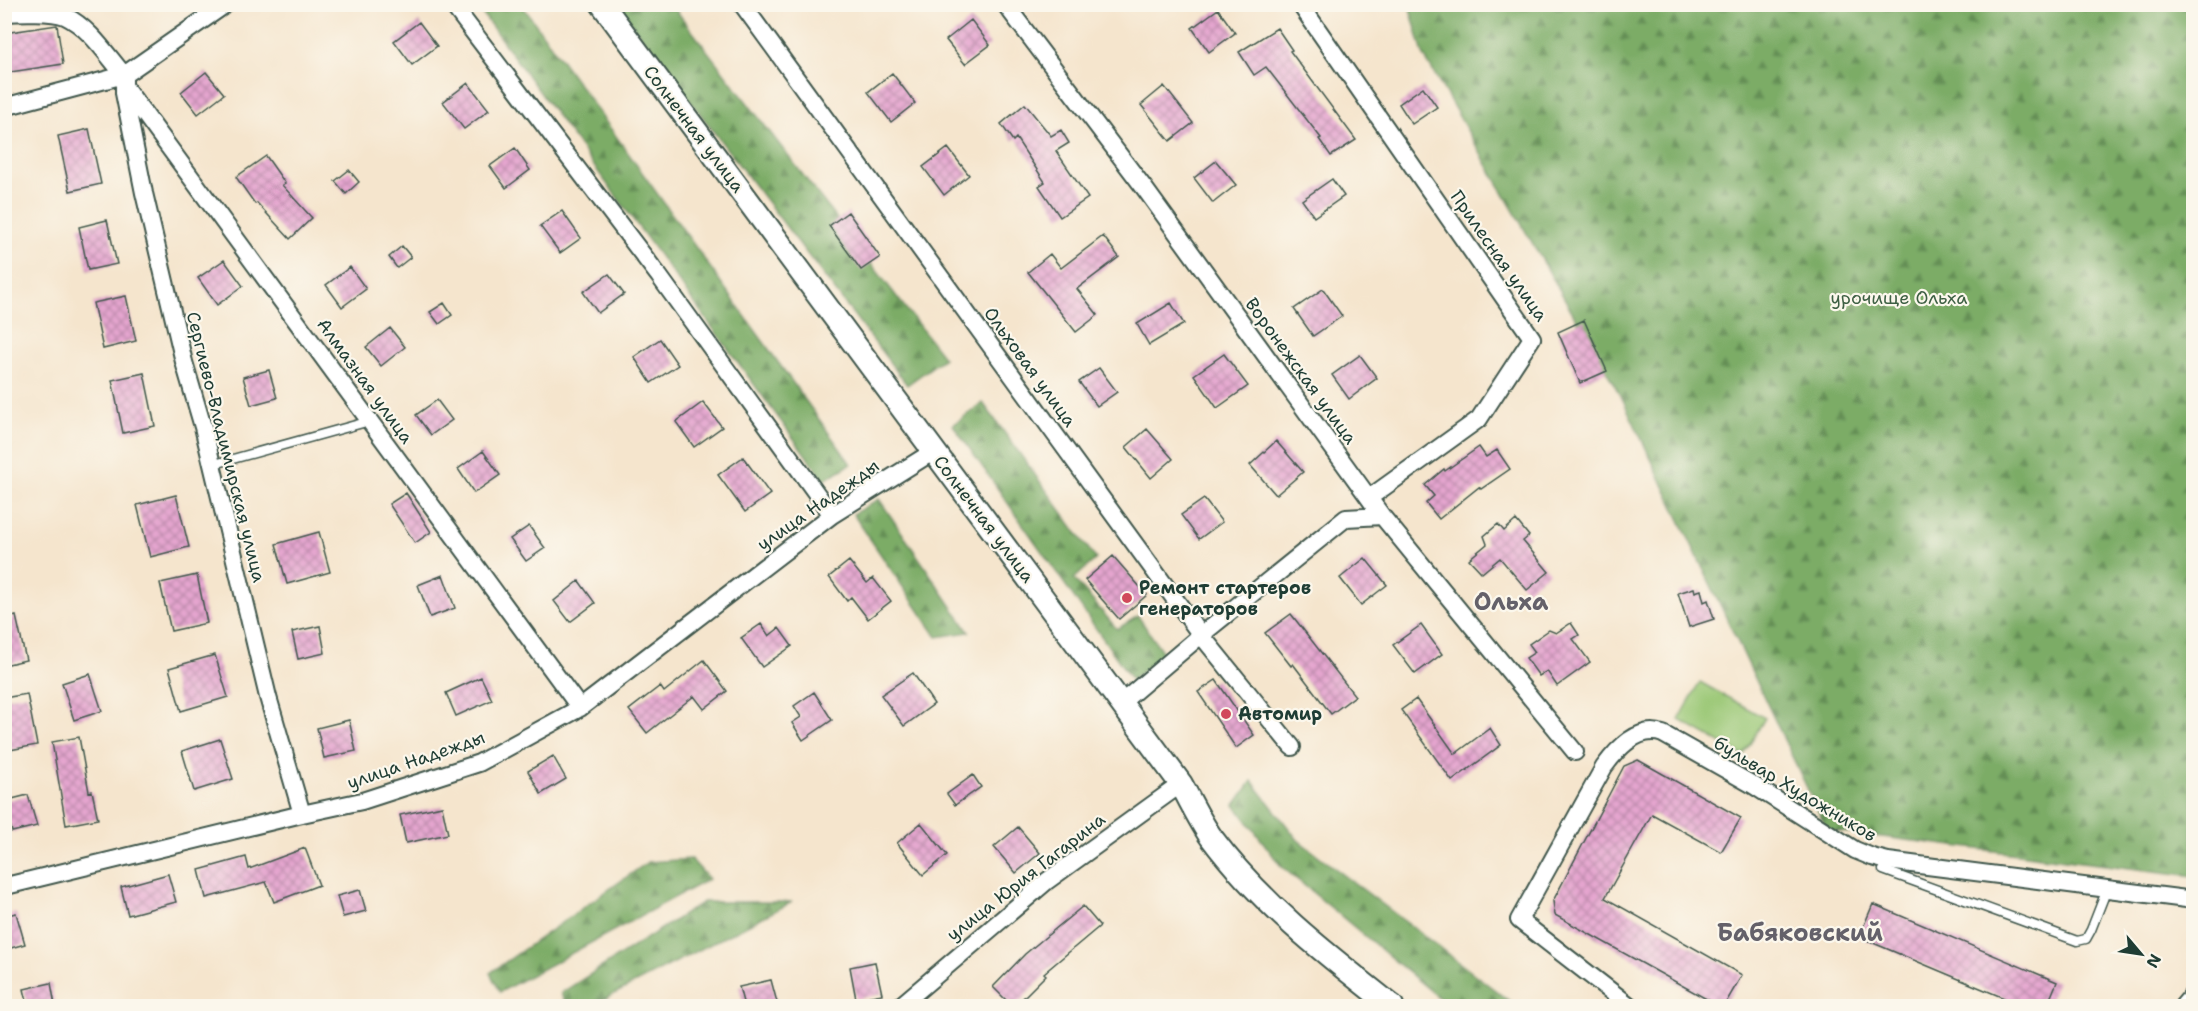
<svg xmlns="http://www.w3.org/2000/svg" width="2198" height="1011" viewBox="0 0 2198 1011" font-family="'Shantell Sans',sans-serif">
<defs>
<pattern id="forest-firs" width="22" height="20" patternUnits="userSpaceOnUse" patternTransform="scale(1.5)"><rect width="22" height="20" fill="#7bac66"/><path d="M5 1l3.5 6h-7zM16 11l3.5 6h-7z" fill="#648d55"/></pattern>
<pattern id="building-cross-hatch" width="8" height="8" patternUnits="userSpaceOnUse" patternTransform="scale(1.5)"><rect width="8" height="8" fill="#e5a5cf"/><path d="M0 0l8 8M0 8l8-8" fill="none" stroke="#b988a9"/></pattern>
</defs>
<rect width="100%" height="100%" fill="#fbf7ec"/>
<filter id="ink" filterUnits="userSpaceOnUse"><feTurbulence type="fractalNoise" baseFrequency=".0167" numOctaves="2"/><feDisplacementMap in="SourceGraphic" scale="12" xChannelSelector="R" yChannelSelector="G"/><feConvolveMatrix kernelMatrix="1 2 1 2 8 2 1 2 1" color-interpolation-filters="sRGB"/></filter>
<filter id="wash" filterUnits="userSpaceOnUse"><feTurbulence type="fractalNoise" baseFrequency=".008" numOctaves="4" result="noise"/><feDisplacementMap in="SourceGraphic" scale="24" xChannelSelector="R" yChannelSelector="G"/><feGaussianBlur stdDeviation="1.35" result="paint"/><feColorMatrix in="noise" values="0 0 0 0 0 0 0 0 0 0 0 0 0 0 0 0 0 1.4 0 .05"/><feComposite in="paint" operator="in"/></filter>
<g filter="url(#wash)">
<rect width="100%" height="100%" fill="#f5e5cd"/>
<path fill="url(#forest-firs)" stroke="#4d744d" stroke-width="1.5" d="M476 5H522L851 464 824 480Z
M617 5H672L944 358 907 385Z
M1409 5H2193V876L1827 830 1622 398 1423 54Z
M983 403 1096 559 1074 579 1117 629 1138 616 1164 654 1132 680 953 425Z
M879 499 969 632 937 637 853 514Z
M1252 781 1298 840 1516 1006H1449L1281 866 1235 805Z
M691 859 709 879 500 992 490 973 648 862Z
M703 902H792L591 1006H566L561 993Z"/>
<path fill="#9ac775" stroke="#5c8254" stroke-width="1.5" d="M1700 682 1765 718 1743 756 1679 720Z"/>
<g id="blocks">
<path fill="url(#building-cross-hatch)" d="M1218 9 1235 33 1209 52 1192 28Z
M971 20 990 45 965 64 946 40Z
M419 22 437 46 412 65 394 41Z
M57 25 63 64 4 73V33Z
M1277 28 1292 50 1290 51 1356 140 1331 156 1319 139 1321 138 1266 67 1254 75 1239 52Z
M206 72 224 94 198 114 181 92Z
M892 73 915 103 891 122 868 92Z
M468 83 489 110 464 129 443 102Z
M1164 86 1193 123 1170 141 1141 105Z
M1423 87 1437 107 1412 124 1399 104Z
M1025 104 1051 136 1061 130 1069 143 1056 151 1088 198 1060 217 1039 186 1045 182 1016 138 1013 141 1001 124Z
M89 129 101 184 70 191 58 136Z
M515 148 530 170 506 188 490 166Z
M948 148 969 175 944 195 923 167Z
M266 156 285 183 282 185 312 218 290 239 257 203 255 204 236 177Z
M1216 161 1236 185 1213 203 1194 178Z
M349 170 359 182 346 194 335 181Z
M1332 179 1344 196 1314 217 1302 200Z
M562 211 581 238 560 253 540 226Z
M848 212 880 257 861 270 829 226Z
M107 220 117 264 88 270 79 227Z
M1103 236 1119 257 1077 289 1098 315 1076 332 1028 272 1050 254 1061 268Z
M402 246 411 257 397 268 389 257Z
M224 260 243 286 217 305 198 278Z
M350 267 366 289 342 307 326 285Z
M609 274 624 294 598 313 583 292Z
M1323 289 1342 316 1313 336 1294 309Z
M126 296 136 341 103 349 93 303Z
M444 303 452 315 439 324 430 312Z
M1171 303 1184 324 1149 345 1137 324Z
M1584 320 1607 371 1580 383 1558 332Z
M390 328 405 347 381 366 366 347Z
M660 339 678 365 651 383 634 357Z
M1224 354 1248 386 1217 408 1194 375Z
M1360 355 1377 378 1349 399 1332 375Z
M1099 368 1117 392 1097 406 1079 382Z
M269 370 277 398 251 405 243 377Z
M144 373 155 426 123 433 112 380Z
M437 400 452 420 431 435 416 415Z
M703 402 722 427 694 447 676 422Z
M1147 429 1173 459 1151 478 1126 447Z
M1276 441 1303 472 1276 495 1250 465Z
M1479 447 1486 457 1497 450 1510 469 1481 489 1479 487 1439 519 1426 503 1434 496 1425 485 1444 469 1445 471Z
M483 451 500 475 474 493 458 469Z
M743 457 770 494 745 512 718 475Z
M406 493 431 532 415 543 389 504Z
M176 495 189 547 150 557 137 505Z
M1204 499 1222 522 1199 539 1181 515Z
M1516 520 1529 536 1523 541 1549 572 1527 590 1500 558 1482 573 1469 559 1487 544 1484 536 1498 524 1504 531Z
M529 526 545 548 526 561 510 539Z
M319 532 330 572 287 584 276 544Z
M1113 556 1147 595 1119 619 1085 580Z
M1365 558 1387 585 1361 605 1340 578Z
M849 561 867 583 873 578 891 601 868 619 851 597 847 601 829 577Z
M197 575 207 623 171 631 160 583Z
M443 575 455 608 430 617 418 585Z
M579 581 595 603 570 622 554 601Z
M1694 588 1695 592 1701 590 1704 602 1708 600 1714 619 1689 627 1678 593Z
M1291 614 1355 696 1331 714 1293 664 1291 666 1265 633Z
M16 616 26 660 4 665V619Z
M1571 623 1579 635 1573 639 1590 662 1557 686 1547 671 1539 676 1526 658 1535 652 1529 644 1549 630 1556 633Z
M761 624 769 636 779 628 792 646 762 667 741 638Z
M1421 625 1442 654 1415 674 1393 645Z
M320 626 325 653 298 659 292 632Z
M215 655 228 697 181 711 169 668Z
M704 660 727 691 704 709 694 696 647 733 629 710 660 686 664 692Z
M913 673 934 704 904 726 881 695Z
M90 674 102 711 74 720 62 683Z
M481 677 492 700 456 716 446 693Z
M1216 680 1254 735 1236 748 1198 692Z
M814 692 832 720 803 740 792 723 801 717 794 706Z
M27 694 37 745 4 751V698Z
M1416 699 1455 754 1490 728 1501 745 1452 781 1401 710Z
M349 720 356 751 324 758 317 728Z
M79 737 89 792 92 791 98 819 66 825 52 742Z
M220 739 233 779 194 791 182 751Z
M553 756 566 779 541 794 528 771Z
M1638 760 1741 818 1721 852 1652 814 1605 898 1742 975 1724 1006H1719L1555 915 1553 901 1624 766Z
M973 775 981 787 955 805 947 794Z
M28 795 37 826 12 832 4 801Z
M442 806 448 834 406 843 400 815Z
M921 823 947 855 923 875 897 843Z
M1018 827 1040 853 1016 873 994 847Z
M305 848 319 885 274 902 266 882 206 898 199 870 246 857 249 869Z
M168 874 176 902 128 915 121 887Z
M360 890 366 911 343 917 337 896Z
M1873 904 2057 982 2047 1006H2023L1859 937Z
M1083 906 1100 926 1044 973 1046 975 1015 1006H1012L993 987 1025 954Z
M16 913 25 944 4 950V916Z
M875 962 882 994 856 999 850 967Z
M771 980 778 1006H744L739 987Z
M51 983 55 1005 28 1006 24 989Z"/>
</g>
</g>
<g filter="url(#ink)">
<use href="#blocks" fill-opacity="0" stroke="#3f564b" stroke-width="1.5"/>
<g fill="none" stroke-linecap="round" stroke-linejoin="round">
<defs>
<path id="lane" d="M211 465 370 421
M1883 870 2077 941 2086 939 2091 930 2107 889"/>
<path id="street" d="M226 4 124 75V86L580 708
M452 4 659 276 832 515
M742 4 1201 635 1292 747
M1005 4 1145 189 1382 516 1575 752
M1300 4 1532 338 1479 419 1369 498
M4 13C19 12 53 11 65 16 90 28 106 54 124 75L4 107
M124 87V93L144 193 184 362 203 427 268 697 302 814
M1121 703 1201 635 1346 518 1382 516
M4 884 10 885 302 814 362 801 479 763 580 708 832 515 934 451
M900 1006 1047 881 1181 784
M1630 1006 1519 920 1604 767C1617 749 1639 725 1663 734L1753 785 1855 850 1872 857 1888 861 2194 900
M2183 1006 2194 993"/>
<path id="secondary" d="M602 4 1181 784C1191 802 1200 821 1211 837 1261 904 1327 955 1392 1006"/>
</defs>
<use href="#lane" stroke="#3f564b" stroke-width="11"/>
<use href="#street" stroke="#3f564b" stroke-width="20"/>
<use href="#secondary" stroke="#3f564b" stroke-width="26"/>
<use href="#lane" stroke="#fff" stroke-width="8"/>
<use href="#street" stroke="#fff" stroke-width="16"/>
<use href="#secondary" stroke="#fff" stroke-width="22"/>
</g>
</g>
<g fill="#d1495b" stroke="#fbf7ec" stroke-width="2">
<circle cx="1127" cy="598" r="6"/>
<circle cx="1226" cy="714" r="6"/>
</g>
<g text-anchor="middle" stroke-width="4.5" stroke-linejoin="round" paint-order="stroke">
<g font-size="18" fill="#1f3d34" stroke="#fbf7ec">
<text transform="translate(694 129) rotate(53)" y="6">Солнечная улица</text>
<text transform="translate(1499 256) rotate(55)" y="6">Прилесная улица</text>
<text transform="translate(1030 367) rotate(54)" y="6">Ольховая улица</text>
<text transform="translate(1301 371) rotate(54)" y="6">Воронежская улица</text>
<text transform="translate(365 381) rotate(54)" y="6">Алмазная улица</text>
<text transform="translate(226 447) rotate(76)" y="6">Сергиево-Владимирская улица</text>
<text transform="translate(818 505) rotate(-35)" y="6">улица Надежды</text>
<text transform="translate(984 519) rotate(53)" y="6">Солнечная улица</text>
<text transform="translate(416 760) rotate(-19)" y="6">улица Надежды</text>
<text transform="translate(1795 789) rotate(31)" y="6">бульвар Художников</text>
<text transform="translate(1026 877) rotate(-38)" y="6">улица Юрия Гагарина</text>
</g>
<g font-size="18" fill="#3e6044" stroke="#fbf7ec">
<text x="1899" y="304">урочище Ольха</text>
</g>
<g font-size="18" font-weight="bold" fill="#1f3d34" stroke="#fbf7ec" text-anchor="start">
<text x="1139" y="594">Ремонт стартеров<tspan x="1139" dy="21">генераторов</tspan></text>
<text x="1238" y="720">Автомир</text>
</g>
<g font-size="24" font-weight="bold" fill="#64616a" stroke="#fbf7ec">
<text x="1511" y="610">Ольха</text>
<text x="1800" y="941">Бабяковский</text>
</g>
</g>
<rect width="2198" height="1011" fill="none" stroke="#fbf7ec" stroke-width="24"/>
<g transform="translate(2141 954) rotate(119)" stroke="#fbf7ec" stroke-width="4.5" paint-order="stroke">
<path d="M0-4.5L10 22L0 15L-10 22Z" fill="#1f3d34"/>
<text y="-9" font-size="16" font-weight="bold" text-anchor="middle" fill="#1f3d34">N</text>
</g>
</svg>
